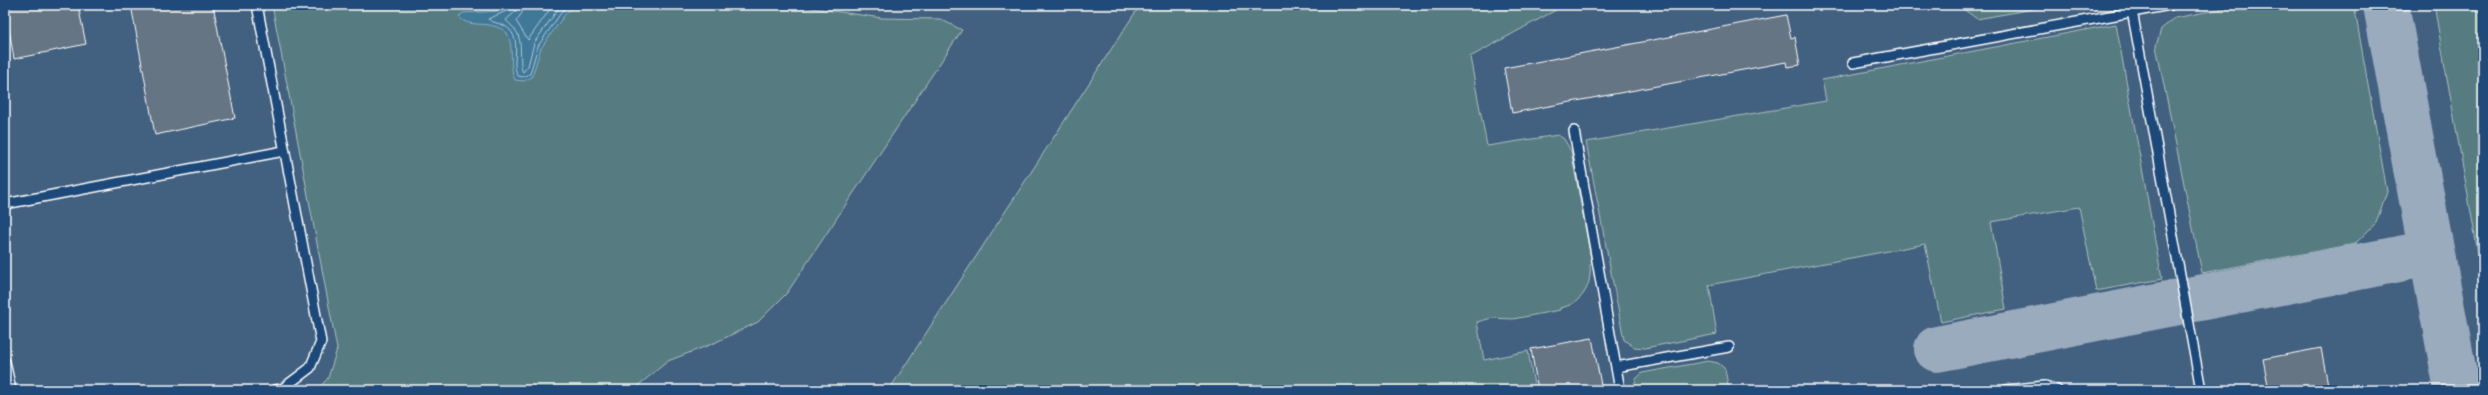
<svg xmlns="http://www.w3.org/2000/svg" width="2488" height="395" viewBox="0 0 2488 395" font-family="'Indie Flower',sans-serif">
<rect width="100%" height="100%" fill="#34577d"/>
<filter id="ink" filterUnits="userSpaceOnUse"><feTurbulence type="fractalNoise" baseFrequency=".025" numOctaves="2"/><feDisplacementMap in="SourceGraphic" scale="8" xChannelSelector="R" yChannelSelector="G"/><feConvolveMatrix kernelMatrix="1 2 1 2 8 2 1 2 1" color-interpolation-filters="sRGB"/></filter>
<g filter="url(#ink)">
<path fill="#43607f" d="M5 5H2483V390H5Z"/>
<path fill="#577c81" stroke="#abbec0" d="M272 5H806L812 8 882 18 940 19 962 30 787 293 758 322 712 344 668 361 640 384 637 390H317L328 378 337 349Z
M1140 5H1565L1470 57 1487 146 1558 135 1564 139 1571 151 1592 264 1590 265C1592 286 1582 304 1560 308V310L1513 319 1492 318 1477 322 1484 360 1528 351 1535 390H889Z
M1958 5H2056L1977 19Z
M2241 5H2354L2387 191 2376 223 2355 244 2202 273 2156 46 2161 29 2175 18Z
M2434 5H2483V280Z
M2116 24 2162 279 2096 291 2079 207 1991 222 2006 309 1941 322 1925 244 1709 285 1717 334 1645 348 1634 347 1624 340 1586 142 1826 101 1822 80Z
M1708 361 1718 363 1725 369 1729 390H1633L1636 379 1642 373Z"/>
<path fill="#3f7898" stroke="#8caec1" d="M511 5H576L566 13 541 48 532 77 524 81 515 80C508 65 515 49 507 33 490 18 471 30 459 17L463 13 501 11Z"/>
<g fill="none" stroke-linecap="round" stroke-linejoin="round">
<path stroke="#b2c9d6" stroke-width="1" d="M512 5 511 9 488 19C494 24 504 23 510 30 522 44 510 62 518 76L523 77 530 74 538 46 563 10 571 5
M517 5 515 12 506 20C511 26 517 29 519 38 522 46 519 68 523 72L528 66 534 43 561 5
M523 5 522 13 516 21 528 40 553 5"/>
<path stroke="#9aabbe" stroke-width="46" d="M2386 5 2457 390
M1937 349 2430 253"/>
</g>
<path fill="#657484" stroke="#fff" d="M5 5H78L86 44 14 59Z
M131 5H213L235 118 155 135Z
M1786 15 1791 38 1795 37 1800 65 1787 67 1786 62 1512 113 1504 68Z
M1592 338 1602 390H1538L1531 349Z
M2321 348 2329 390H2269L2263 359Z"/>
<g fill="none" stroke-linecap="round" stroke-linejoin="round">
<defs>
<path id="lane" d="M257 5 321 342 310 368 282 389 275 390
M2131 5 2201 390
M1853 63 2170 5
M1574 131 1620 390
M5 204 284 151
M5 362 11 390
M1616 367 1729 347
M2006 390 2045 386 2057 390"/>
</defs>
<use href="#lane" stroke="#fff" stroke-width="12"/>
<use href="#lane" stroke="#1f4a7a" stroke-width="9"/>
</g>
</g>
<rect width="2488" height="395" fill="none" stroke="#1f4a7a" stroke-width="20"/>
<rect x="10" y="10" width="2468" height="375" fill="none" stroke="#fff" stroke-width="1.5" filter="url(#ink)"/>
</svg>
